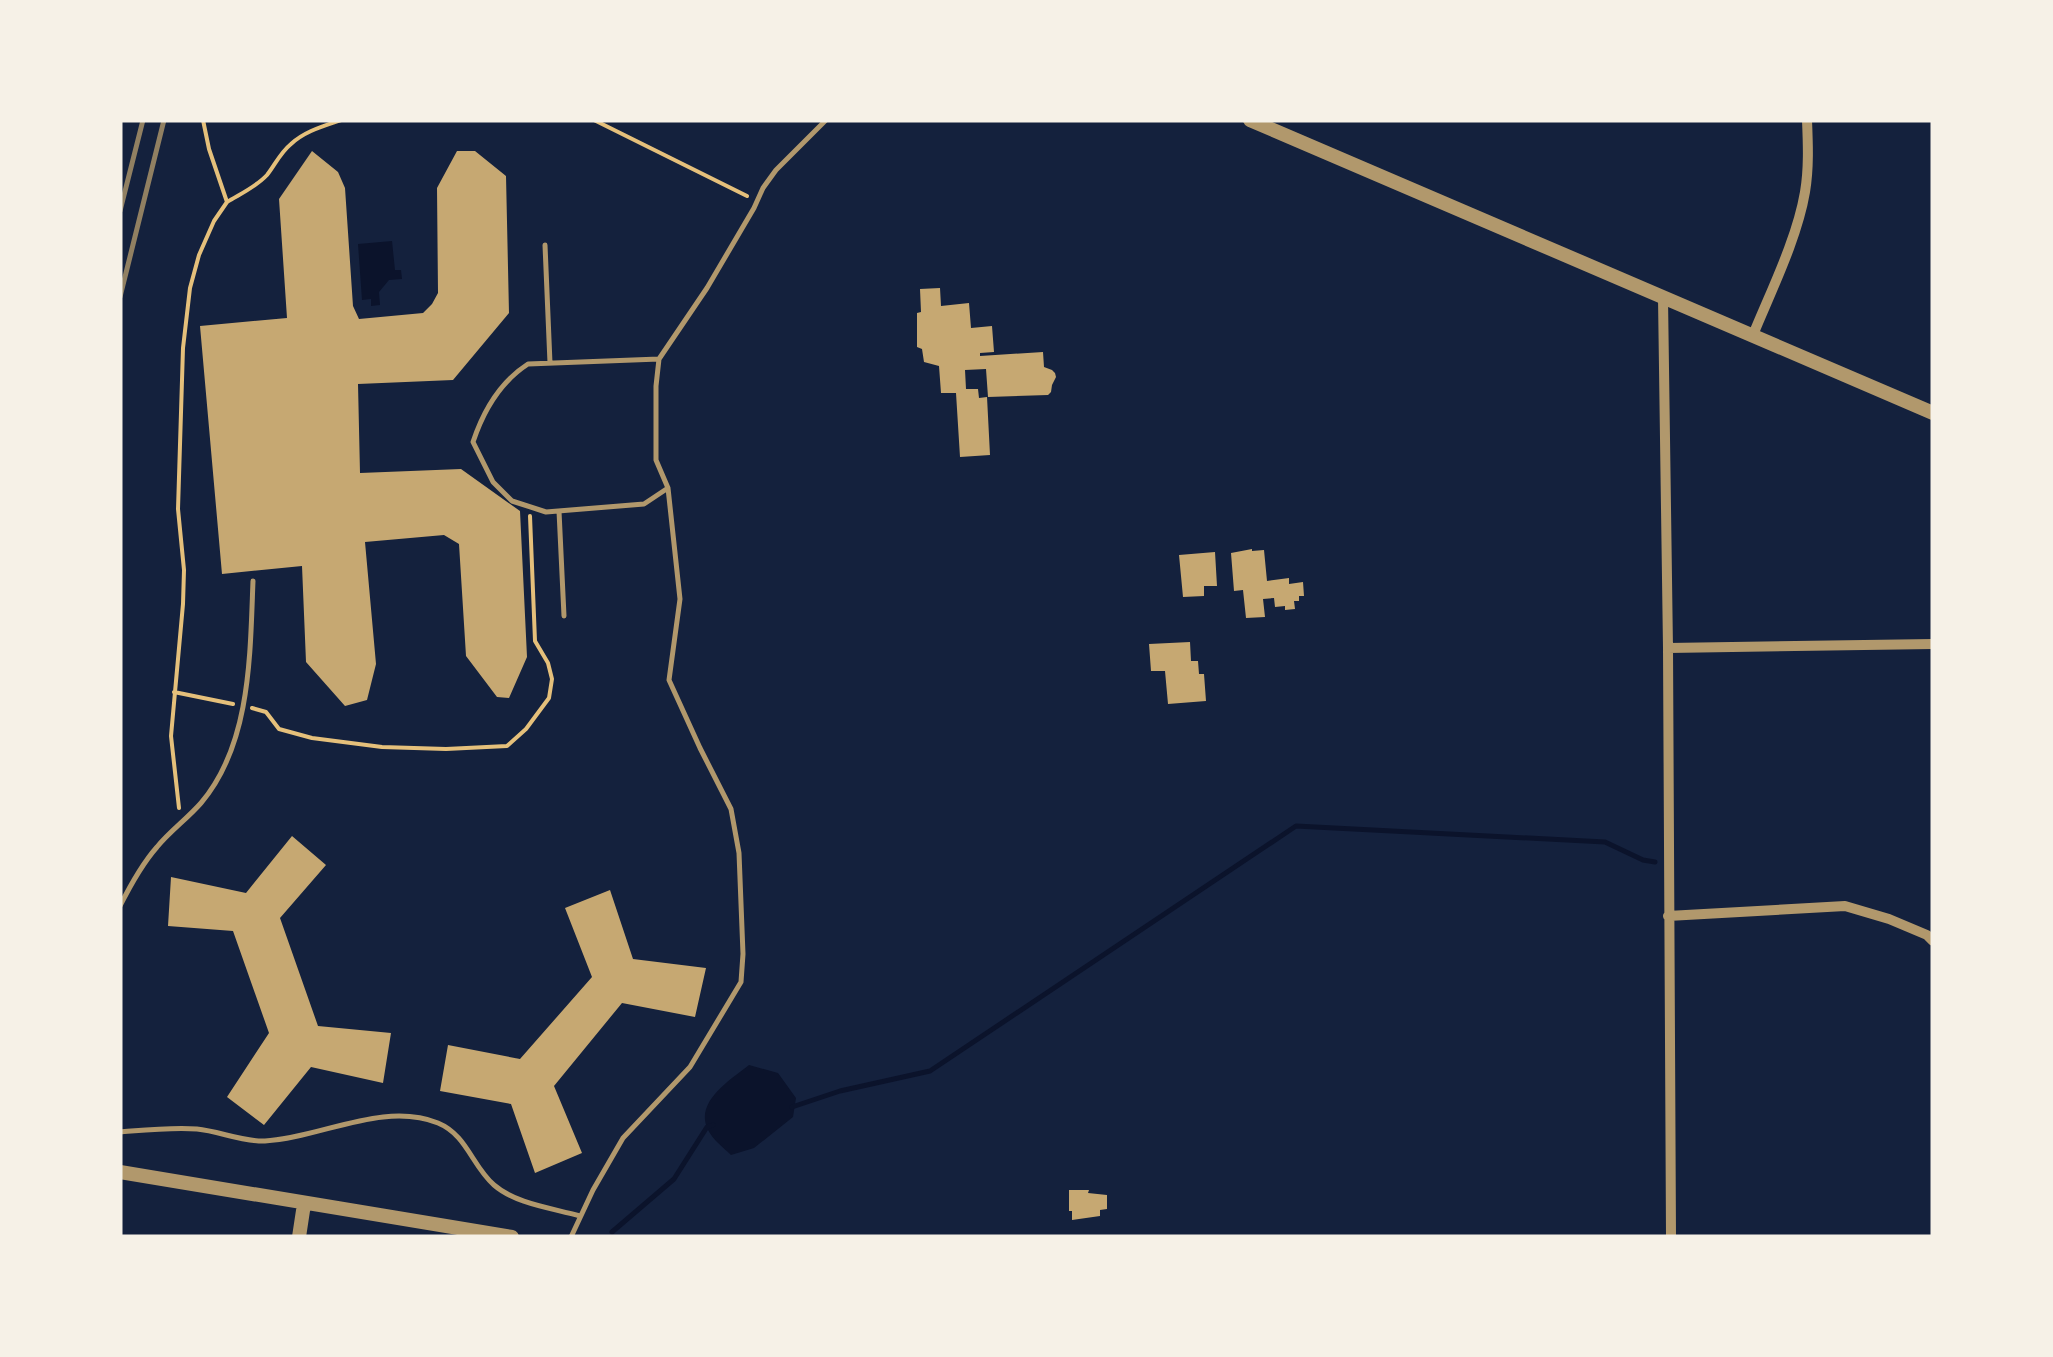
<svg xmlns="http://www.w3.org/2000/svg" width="2053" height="1357" viewBox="0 0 2053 1357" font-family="'Alegreya Sans',sans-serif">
<rect width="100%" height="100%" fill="#14213d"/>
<path fill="#0b132b" d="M392 241 395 270H401L402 279 389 280 379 292 380 305 371 306V299L362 300 358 244Z
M749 1065 778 1073 796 1098 793 1117 754 1148 731 1155C723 1147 713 1140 708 1130 694 1102 730 1080 749 1065Z"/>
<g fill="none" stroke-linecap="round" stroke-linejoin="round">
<path stroke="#0b132b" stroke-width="5" d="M792 1107 840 1091 930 1071 1296 826 1605 842 1643 860 1655 862
M612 1232 674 1179 707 1127 713 1125"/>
</g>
<path fill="#c6a872" d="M312 151 338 172 345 188 353 306 359 319 423 313 432 304 438 293 437 188 457 151H475L506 176 509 313 453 380 358 384 360 473 461 469 520 511 527 657 509 698 497 697 466 656 459 544 444 535 365 542 376 664 367 700 345 706 306 662 302 566 222 574 200 326 287 318 279 199Z
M940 288 941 306 969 303 971 328 992 326 994 352 980 353V356L1043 352 1044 367 1052 370 1055 373 1056 377 1052 385 1051 392 1048 395 988 397 986 369 965 370 966 389H978L979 398 987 397 990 455 960 457 956 393H941L939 366 924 362 922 349 917 347V313L921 312 920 289Z
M1252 549V551L1264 550 1267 581 1289 578V584L1303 582 1304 596H1299V601H1294L1295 609 1285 610V606L1275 607 1274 598 1263 599 1265 617 1246 618 1243 590 1234 591 1231 553Z
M1215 552 1217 586H1204V596L1183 597 1179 555Z
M1190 642 1191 661H1198L1199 674H1204L1206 701 1168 704 1165 671H1151L1149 644Z
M292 836 326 865 280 918 318 1026 391 1033 383 1083 311 1067 264 1125 227 1097 269 1033 233 931 168 926 171 877 246 893Z
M610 890 633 959 706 968 695 1017 622 1003 554 1086 582 1153 535 1173 511 1104 440 1091 448 1045 520 1059 592 977 565 908Z
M1069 1190H1089L1088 1193 1107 1195V1209L1100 1210V1216L1072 1220V1211H1069Z"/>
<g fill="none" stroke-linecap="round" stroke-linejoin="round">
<path stroke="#e5c07b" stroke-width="4" d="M594 120 747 196
M227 202C240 194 256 187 267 175 275 165 280 153 291 144 305 131 324 126 341 120
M174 692 233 704
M252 708 266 712 279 729 312 738 382 747 446 749 507 746 526 729 549 698 552 679 548 663 535 641 530 516
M179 808 171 736 183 604 184 570 178 509 183 348 190 288 199 255 214 221 227 202 209 149 203 120"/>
<path stroke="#b1986c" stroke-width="5" d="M545 245 550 363
M659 359 528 364C500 382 483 412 473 442L493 482 512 501 546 512 644 504 668 488 656 460V386L659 359 707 288 754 208 763 188 776 170 826 120
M559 511 564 616
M120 906C130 886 142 864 157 847 170 831 187 819 201 803 251 744 250 655 253 581
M120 1132C145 1130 172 1127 197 1129 219 1131 242 1142 265 1141 320 1138 383 1101 438 1123 467 1135 472 1166 494 1185 516 1204 552 1208 580 1216
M571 1237 593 1190 623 1138 690 1067 741 982 743 954 739 853 731 809 700 748 669 680 680 599 668 488"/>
<path stroke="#b1986c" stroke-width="10" d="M1663 298 1668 648 1671 1237
M1753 335C1771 291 1797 239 1805 192 1809 168 1808 144 1807 120
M1668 648 1933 644
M1668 916 1845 906 1889 919 1927 935 1933 941"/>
<path stroke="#b1986c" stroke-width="14" d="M1250 120 1933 413
M120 1172 512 1237
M299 1237 304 1204"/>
<path stroke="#918062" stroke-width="5" d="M120 211 143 120
M120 297 164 120"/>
</g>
<rect width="2053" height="1357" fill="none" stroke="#f6f1e7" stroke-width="245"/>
</svg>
